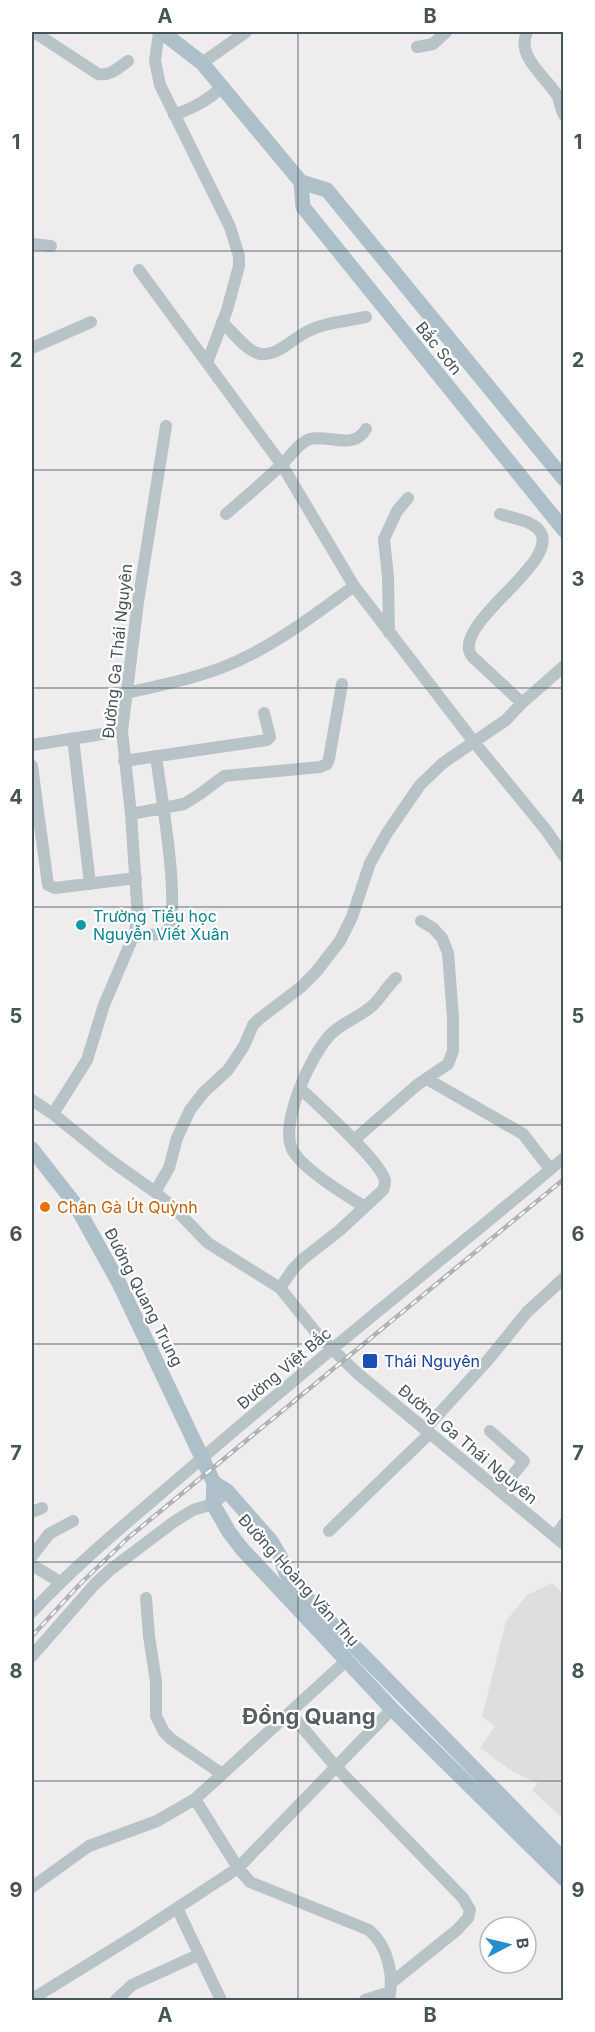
<svg xmlns="http://www.w3.org/2000/svg" width="595" height="2032" viewBox="0 0 595 2032" font-family="Inter,sans-serif">
<rect width="100%" height="100%" fill="#efeced"/>
<path fill="#e0ddde" d="M552 1583 563 1593V1819L532 1790 538 1783 513 1772 480 1748 495 1726 482 1717 506 1621 527 1595Z"/>
<g fill="none" stroke-linecap="round" stroke-linejoin="round">
<path stroke="#b8c3c8" stroke-width="12" d="M34 32 98 74C111 76 118 68 128 61
M159 32 155 61 160 85 230 227 239 256V266L227 310 207 363
M527 32C515 57 548 78 558 97 560 103 561 110 564 115
M417 47 433 44 446 32
M202 63 246 32
M174 115C193 108 207 101 222 87
M32 244 51 246
M139 270 282 465 354 586 474 742 546 830 564 856
M222 322C231 330 246 350 257 353 274 359 290 341 303 334 320 323 346 321 366 317
M32 348 91 322
M226 514C244 498 264 482 282 464 290 457 298 443 310 439 328 434 354 451 366 429
M500 514C512 518 530 520 539 530 563 559 463 616 469 650 470 654 473 658 477 661L522 703
M389 633 388 577 384 539 397 511 408 498
M126 693C168 684 212 675 250 655 287 636 321 610 354 586
M73 738 90 884
M32 745 122 731
M124 761 267 740 270 737 264 713
M32 766 48 885 55 888 136 878
M131 814 184 804 200 794 224 776 320 767 327 764 329 759 342 684
M133 937 167 933C182 909 160 789 156 756
M427 1079 523 1134 550 1169
M32 1100 53 1114 110 1160 155 1192 177 1211 208 1243 280 1288 318 1335 357 1373 564 1544
M53 1114 87 1060 104 1005 133 937 138 919 131 814 122 731 138 602 166 426
M354 1140 417 1085 448 1064 453 1051V1018L448 953 442 938 433 928 421 921
M155 1192 169 1168 177 1138 190 1110 204 1092 228 1070 244 1046 253 1025 259 1019 301 987 316 972 340 941 352 917 370 863 387 833 420 785 443 763 506 720 522 703 564 666
M365 1207C345 1195 304 1170 293 1151 278 1125 311 1054 331 1034 343 1022 360 1017 372 1006 381 998 387 986 396 978
M280 1288 293 1269 303 1259 340 1230 383 1190C384 1188 385 1184 385 1181 382 1162 316 1104 300 1088
M425 1429 488 1360 527 1312 564 1278
M490 1431 524 1461 500 1491
M32 1512 42 1508
M329 1531 430 1433
M555 1537 564 1524
M32 1556 49 1534 73 1521
M32 1565 60 1582
M146 1598 149 1636 156 1682V1716L164 1732 171 1739 222 1774
M32 1612C79 1561 134 1517 186 1472 310 1364 439 1263 564 1158
M32 1656 94 1585 110 1570 175 1521 193 1510 213 1504 220 1498
M290 1713 336 1767 463 1898 470 1910 468 1918 457 1930 391 1983
M195 1799 238 1868 250 1882 369 1930C389 1947 394 1977 389 2000
M32 1887 89 1846 157 1821 195 1799 346 1661
M177 1908 221 2000
M32 1999 139 1933 238 1868 392 1709
M116 2000 132 1985 198 1955
M365 2000 390 1992"/>
<path stroke="#adc0ca" stroke-width="15" d="M162 32 202 63 301 182 327 190 564 479
M301 182 303 207 564 530
M32 1149 75 1204 119 1283 214 1483 227 1491 271 1541 280 1556 286 1573 297 1588 564 1860
M214 1483 213 1504 229 1532 242 1549 392 1709 564 1879"/>
<defs>
<path id="rail" d="M32 1636 79 1585 129 1537 564 1179"/>
</defs>
<use href="#rail" stroke="#afb3b6" stroke-width="4.5"/>
<use href="#rail" stroke="#fff" stroke-width="2" stroke-dasharray="7" stroke-linecap="butt"/>
</g>
<path fill="none" stroke="#465358" stroke-width="1.5" stroke-opacity="0.55" d="M298 32V2000M32 251H564M32 470H564M32 688H564M32 907H564M32 1125H564M32 1344H564M32 1562H564M32 1781H564"/>
<circle fill="#0f9aa8" stroke="#fff" stroke-width="2" cx="81" cy="925" r="6"/>
<circle fill="#e8710a" stroke="#fff" stroke-width="2" cx="45" cy="1207" r="6"/>
<rect fill="#1a4fb4" stroke="#fff" stroke-width="2" x="362" y="1353" width="16" height="16" rx="3"/>
<g text-anchor="middle" stroke-width="4.5" stroke-linejoin="round" paint-order="stroke">
<g font-size="16" fill="#465358" stroke="#fff">
<text transform="translate(439 348) rotate(51)" y="6">Bắc Sơn</text>
<text transform="translate(117 651) rotate(-84)" y="6">Đường Ga Thái Nguyên</text>
<text transform="translate(144 1297) rotate(63)" y="6">Đường Quang Trung</text>
<text transform="translate(284 1368) rotate(-40)" y="6">Đường Việt Bắc</text>
<text transform="translate(468 1444) rotate(40)" y="6">Đường Ga Thái Nguyên</text>
<text transform="translate(299 1580) rotate(48)" y="6">Đường Hoàng Văn Thụ</text>
</g>
<g font-size="16" fill="#0d838f" stroke="#fff" text-anchor="start">
<text x="93" y="922">Trường Tiểu học<tspan x="93" dy="18">Nguyễn Viết Xuân</tspan></text>
</g>
<g font-size="16" fill="#c56008" stroke="#fff" text-anchor="start">
<text x="57" y="1213">Chân Gà Út Quỳnh</text>
</g>
<g font-size="16" fill="#164399" stroke="#fff" text-anchor="start">
<text x="384" y="1367">Thái Nguyên</text>
</g>
<g font-size="22" font-weight="bold" fill="#595e61" stroke="#fff">
<text x="309" y="1724">Đồng Quang</text>
</g>
</g>
<rect width="595" height="2032" fill="none" stroke="#ffffff" stroke-width="66"/>
<g transform="translate(508 1945) rotate(83)"><circle r="28" fill="#ffffff" stroke="#b5babc" stroke-width="1.5"/>
<path d="M0-4.5L10 22L0 15L-10 22Z" fill="#248cd1"/>
<text y="-9" font-size="16" font-weight="bold" text-anchor="middle" fill="#465358">B</text>
</g>
<rect x="33" y="33" width="529" height="1966" fill="none" stroke="#465358" stroke-width="2"/>
<g font-size="20" text-anchor="middle" font-weight="bold" fill="#465358">
<text x="165" y="23">A</text>
<text x="430" y="23">B</text>
<text x="16" y="149">1</text>
<text x="578" y="149">1</text>
<text x="16" y="367">2</text>
<text x="578" y="367">2</text>
<text x="16" y="586">3</text>
<text x="578" y="586">3</text>
<text x="16" y="804">4</text>
<text x="578" y="804">4</text>
<text x="16" y="1023">5</text>
<text x="578" y="1023">5</text>
<text x="16" y="1241">6</text>
<text x="578" y="1241">6</text>
<text x="16" y="1460">7</text>
<text x="578" y="1460">7</text>
<text x="16" y="1678">8</text>
<text x="578" y="1678">8</text>
<text x="16" y="1897">9</text>
<text x="578" y="1897">9</text>
<text x="165" y="2022">A</text>
<text x="430" y="2022">B</text>
</g>
</svg>
